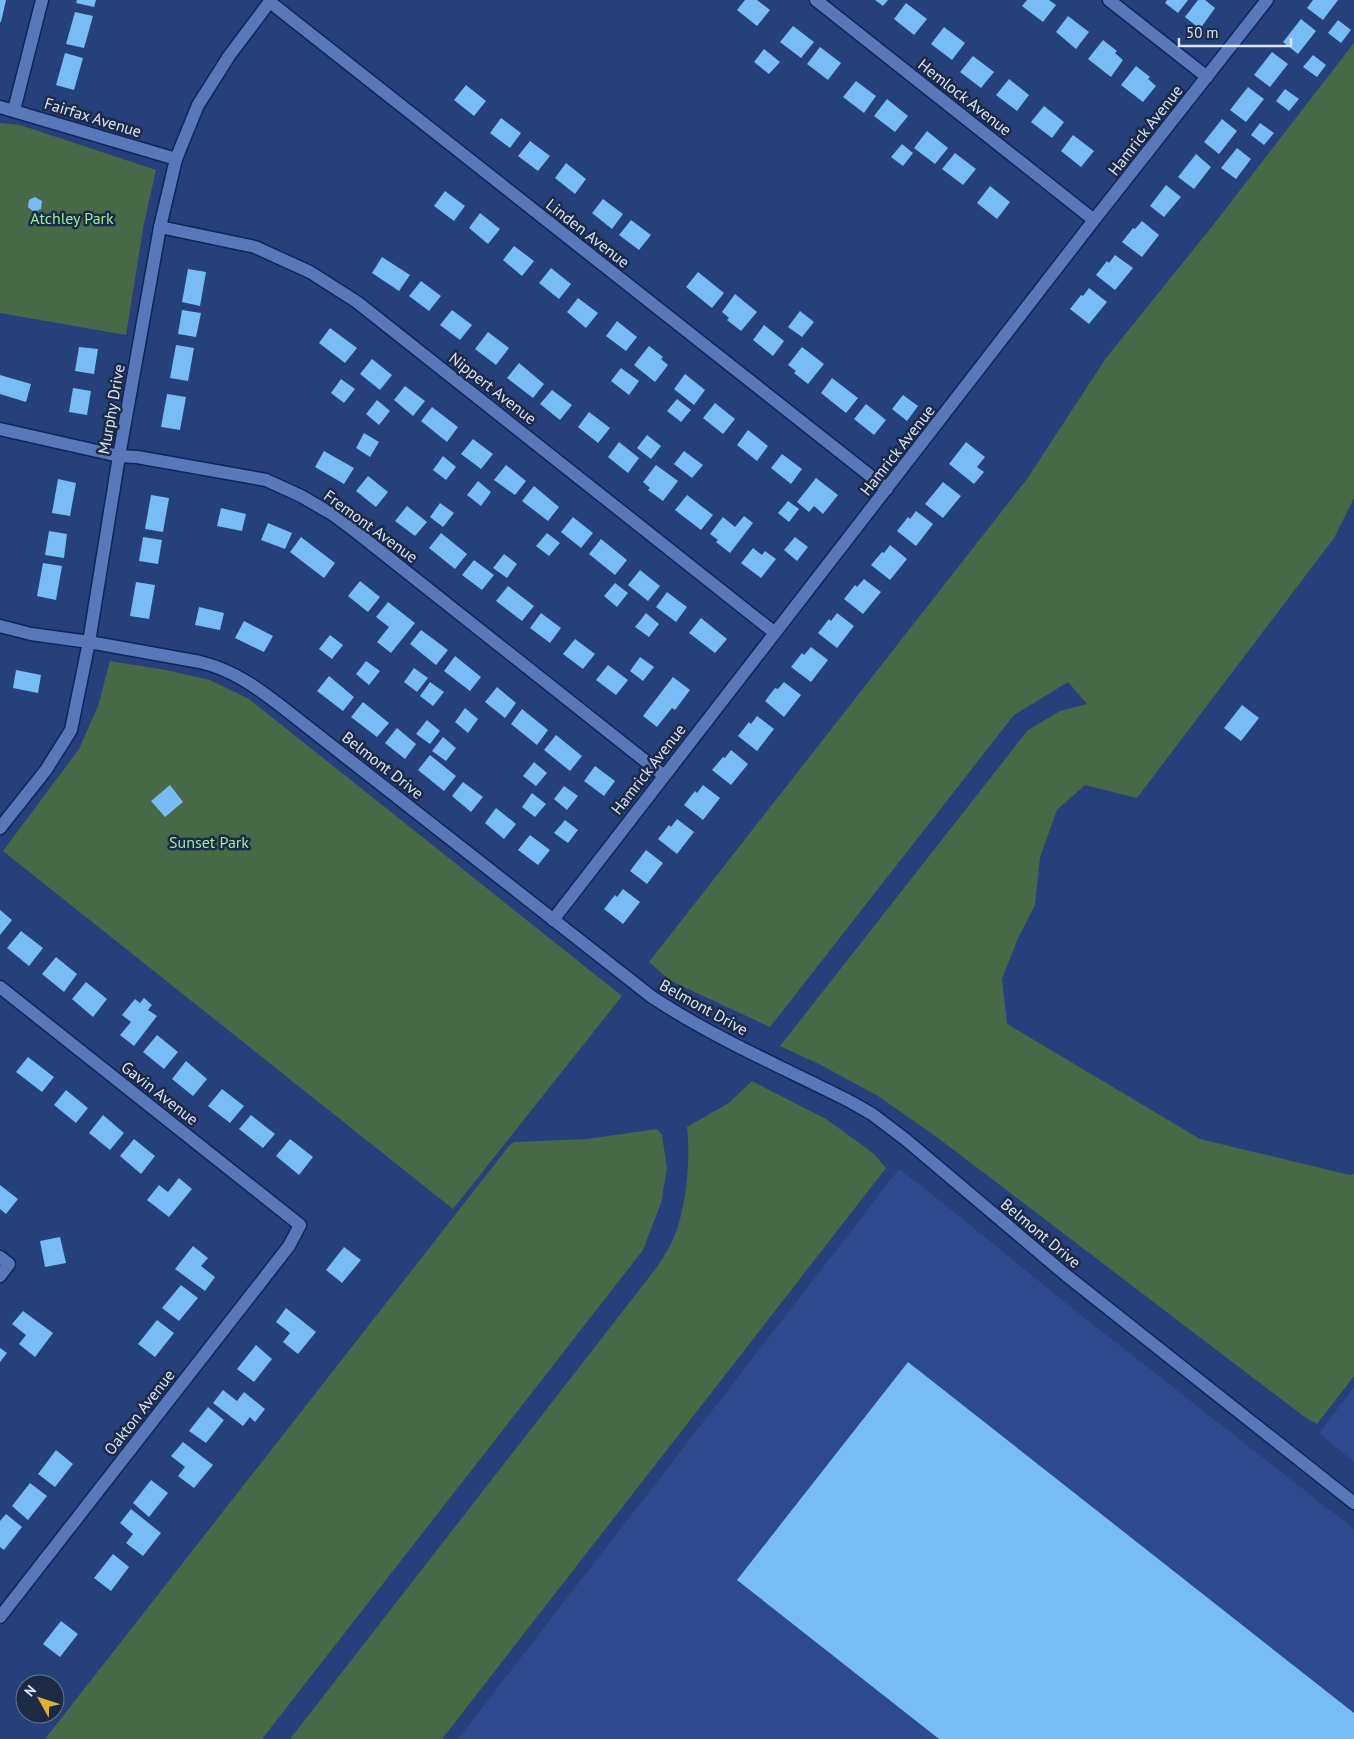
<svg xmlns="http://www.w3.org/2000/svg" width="1354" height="1739" viewBox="0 0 1354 1739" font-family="'PT Sans',sans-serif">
<rect width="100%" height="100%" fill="#26407c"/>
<path fill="#2c4a8d" d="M899 1169 939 1200 1077 1312 1354 1529V1739H458Z
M1354 1387V1462L1319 1433Z"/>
<path fill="#476947" d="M1354 43V498L1334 538 1137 798 1085 785 1057 810 1040 857 1035 905 1018 938 1002 979 1007 1024 1200 1139 1350 1175 1354 1174V1376L1317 1424 1306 1418 938 1138 878 1096 821 1065 780 1046 1028 730 1060 711 1087 704 1068 682 1014 715 770 1027 671 981 649 962 1027 479 1106 358 1210 229Z
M0 123 20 125 156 170 144 223 126 335 0 313Z
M110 661 166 670 210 680 249 699 622 996 453 1209 3 851 79 749 98 706Z
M752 1081 826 1119 873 1153 886 1168 442 1739H290L657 1267C661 1260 667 1252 671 1244 686 1214 691 1161 687 1127L729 1103Z
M657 1129 662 1135 667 1168 661 1203 643 1250 262 1739H45L509 1146 514 1142 587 1139Z"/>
<path fill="#77bcf4" d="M0 0H6L1 22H0Z
M77 0H96L94 7 76 3Z
M745 0H757L770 10 757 26 737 10Z
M875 0H888L883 6Z
M1027 0H1049L1056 5 1043 22 1022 6Z
M1167 0H1188L1178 13 1165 3Z
M1198 0H1205L1215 8 1200 29 1185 17Z
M1313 0H1338L1323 20 1307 8Z
M906 3 927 19 914 35 894 19Z
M75 12 93 16 84 48 66 44Z
M1068 16 1089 32 1076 49 1056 32Z
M1301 19 1316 31 1298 54 1283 42Z
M1338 20 1351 30 1341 43 1328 33Z
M793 26 814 42 801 58 780 42Z
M944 27 965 43 952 60 931 44Z
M1103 40 1117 51 1115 53 1123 60 1111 77 1088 59Z
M820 47 841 63 828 80 807 64Z
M764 49 780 62 769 74 754 62Z
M1272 52 1288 64 1270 87 1254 75Z
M65 53 83 58 74 90 56 85Z
M1313 55 1326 65 1317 77 1303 67Z
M973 56 994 72 981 88 960 72Z
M1136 66 1150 77 1148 79 1156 86 1143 102 1121 85Z
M1009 79 1029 95 1017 111 996 95Z
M856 81 876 96 864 113 843 97Z
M466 85 486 101 474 116 454 100Z
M1248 87 1264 99 1246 122 1230 110Z
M1285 89 1299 99 1289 111 1276 101Z
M887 99 908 116 895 132 874 116Z
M1044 106 1064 122 1052 138 1031 122Z
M501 118 521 133 510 148 490 133Z
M1222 119 1237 131 1219 154 1204 142Z
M1260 123 1274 133 1264 145 1251 135Z
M927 131 948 148 935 164 914 148Z
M1073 135 1094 151 1081 167 1061 151Z
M530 141 550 156 538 171 518 156Z
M902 144 913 153 903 166 891 157Z
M1237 148 1251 159 1236 179 1221 168Z
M955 153 976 169 963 185 942 169Z
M1196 154 1211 167 1194 189 1178 177Z
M566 163 586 179 575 194 555 178Z
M1166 185 1181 197 1164 217 1150 206Z
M990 186 1010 202 997 219 977 203Z
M445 191 465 206 454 221 434 206Z
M35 197 42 201 41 209 34 212 28 207 29 200Z
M603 199 623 214 612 229 592 213Z
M480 213 500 229 488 244 469 228Z
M631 220 651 235 639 250 619 235Z
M1142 221 1159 235 1142 257 1122 242 1133 228 1135 229Z
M514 246 534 261 522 276 503 260Z
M1115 255 1133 268 1115 290 1096 275 1107 261 1109 263Z
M382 257 410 275 399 291 372 273Z
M551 268 571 284 559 299 539 283Z
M188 269 206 272 200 306 182 302Z
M698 272 724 293 712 308 686 287Z
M421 281 441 296 429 311 409 296Z
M1089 288 1107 302 1089 324 1070 309 1081 295 1083 296Z
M735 294 757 312 741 331 727 320 729 318 722 312Z
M578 298 598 313 586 328 567 312Z
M182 310 201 313 196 337 178 334Z
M452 310 472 325 460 340 440 325Z
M800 311 814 322 802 337 788 327Z
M617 321 637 337 626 351 606 336Z
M764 325 784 341 773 356 753 340Z
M330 328 357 348 345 363 319 343Z
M488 332 509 348 496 365 475 349Z
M176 345 194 348 188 381 170 378Z
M649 346 663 357 661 359 668 365 655 382 634 365Z
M79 347 98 349 94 374 75 371Z
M802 347 824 364 808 384 794 373 796 371 788 365Z
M372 359 392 375 380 390 360 374Z
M519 363 544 384 533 398 507 378Z
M621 368 639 381 629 395 611 381Z
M685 374 705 390 694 405 674 389Z
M0 375 31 384 26 402 0 394Z
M832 378 858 398 846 413 821 393Z
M341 379 355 389 344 403 331 393Z
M405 386 425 401 413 416 394 400Z
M73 388 91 391 87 415 69 412Z
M552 390 572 405 560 420 540 404Z
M167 394 186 397 180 430 161 427Z
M903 395 918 406 907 421 892 409Z
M677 399 691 410 681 422 667 411Z
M377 400 390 411 379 425 366 414Z
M715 403 735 419 723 434 703 418Z
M866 404 886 420 874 435 854 419Z
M432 407 458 427 447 442 421 421Z
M589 412 610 428 598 443 578 427Z
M748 430 768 446 757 461 737 445Z
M364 433 379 442 370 457 356 448Z
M647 435 661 446 651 459 637 448Z
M473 439 493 454 481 469 461 454Z
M619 442 639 458 628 473 608 457Z
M966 442 985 457 977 467 984 472 974 484 949 464Z
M324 451 354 468 344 484 315 467Z
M684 451 703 465 692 478 674 464Z
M782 454 802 469 791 484 771 468Z
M443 456 456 467 446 480 433 470Z
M506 465 526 481 515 495 494 480Z
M656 465 678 481 663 501 648 490 650 488 643 482Z
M368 476 388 492 376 507 356 491Z
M816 478 838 495 823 514 814 506 809 512 797 502Z
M58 479 76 483 70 516 52 513Z
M478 481 491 492 481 506 467 495Z
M943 482 961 496 943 518 925 504Z
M534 486 559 507 548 521 522 501Z
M151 495 169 498 163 532 145 529Z
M687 495 713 515 701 530 675 510Z
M788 501 799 509 789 522 778 513Z
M440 503 454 513 443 527 430 517Z
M407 506 427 522 415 536 395 521Z
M221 508 246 514 242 531 217 526Z
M916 511 933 524 916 546 897 531 908 517 910 519Z
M744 516 753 523 730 553 716 542 718 540 710 534 723 517 735 527Z
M573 517 593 533 581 548 561 532Z
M268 523 292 533 285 549 261 540Z
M49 531 67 534 64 558 45 555Z
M441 533 467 554 455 569 429 548Z
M547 533 560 543 549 556 536 546Z
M143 537 162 540 158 564 139 561Z
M301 537 335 563 324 578 290 552Z
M795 537 808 547 797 561 784 550Z
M601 539 627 560 615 575 589 554Z
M890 545 907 559 890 580 871 565 882 552 884 553Z
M753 548 762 555 765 551 776 559 761 578 741 563Z
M504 554 517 564 507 578 493 568Z
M474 560 494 575 482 590 462 575Z
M43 563 62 566 56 600 37 596Z
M640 570 660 586 648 601 628 585Z
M864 579 881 592 863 614 844 599 855 585 857 587Z
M360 581 380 597 368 612 348 596Z
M136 582 155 585 149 619 130 616Z
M615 583 628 593 617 607 604 596Z
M508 586 534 606 522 621 496 601Z
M667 592 687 607 676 622 656 607Z
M388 602 415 623 391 653 377 642 389 627 376 617Z
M199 607 224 613 220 630 195 625Z
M541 613 561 628 550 643 530 628Z
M646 613 659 624 649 637 635 627Z
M837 613 854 626 837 648 818 633 829 619 831 621Z
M701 618 727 639 715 653 689 633Z
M244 621 273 636 264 652 235 638Z
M421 630 448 650 436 665 410 644Z
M330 635 343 645 332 659 319 649Z
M575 639 595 654 583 669 563 654Z
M811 647 828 660 811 682 791 667 802 653 804 655Z
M455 656 481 677 470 691 444 671Z
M640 657 654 667 643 681 630 671Z
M366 661 380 671 369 685 356 674Z
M608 665 628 680 616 695 596 680Z
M414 668 428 678 417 692 404 682Z
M16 670 41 675 38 693 13 688Z
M329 676 354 697 343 711 317 691Z
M673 677 690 690 675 710 672 708 657 727 643 716Z
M430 682 444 692 433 706 420 696Z
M784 682 801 695 784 717 765 701 775 688 778 689Z
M497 687 516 703 505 718 485 702Z
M363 702 389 723 377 737 351 717Z
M1242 705 1259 718 1241 741 1224 728Z
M465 708 478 719 468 733 455 722Z
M522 709 548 730 537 745 511 724Z
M757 716 774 729 757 751 738 736 749 722 751 724Z
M427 720 440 731 430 744 416 734Z
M397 728 416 744 405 759 385 743Z
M556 735 582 756 570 771 544 750Z
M443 737 456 748 446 761 432 751Z
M731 750 748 764 731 785 712 770 723 757 725 758Z
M430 755 456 776 444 791 418 770Z
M534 762 547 773 536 786 523 776Z
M595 766 615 781 604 796 584 781Z
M463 782 483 797 471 812 452 796Z
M170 785 183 802 165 817 151 801Z
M703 785 720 798 703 820 684 805 695 791 697 793Z
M564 786 578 796 567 810 554 799Z
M532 793 546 804 535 817 522 807Z
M496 808 516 824 504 839 485 823Z
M677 819 694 832 677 854 658 839 669 825 671 827Z
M565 820 578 830 568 843 554 833Z
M530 835 550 850 538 865 518 850Z
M646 850 663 863 647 884 630 871Z
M623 889 640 902 623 924 604 909 615 895 617 897Z
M0 910 12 920 0 935Z
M21 931 43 948 29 966 7 948Z
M56 957 77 974 64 992 42 974Z
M86 982 107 999 93 1017 72 999Z
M144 998 152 1005 148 1010 157 1016 134 1046 120 1035 131 1022 122 1015 135 999 140 1003Z
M157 1035 178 1052 164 1069 143 1052Z
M28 1057 54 1077 42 1092 16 1072Z
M186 1061 207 1079 193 1096 172 1079Z
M222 1089 244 1106 230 1123 208 1106Z
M66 1090 88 1108 76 1123 54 1105Z
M103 1115 124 1133 110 1150 89 1133Z
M251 1115 275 1134 263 1148 239 1129Z
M134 1139 155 1156 141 1174 120 1156Z
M290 1139 313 1157 299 1175 276 1156Z
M179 1178 192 1189 169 1217 147 1200 159 1185 168 1192Z
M0 1185 18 1199 6 1214 0 1209Z
M60 1237 66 1263 45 1267 40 1241Z
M193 1246 208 1258 201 1266 215 1277 205 1291 175 1269Z
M344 1247 361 1260 342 1283 326 1270Z
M181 1285 198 1298 179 1321 162 1308Z
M286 1308 316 1332 298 1354 283 1342 290 1333 276 1322Z
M23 1311 53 1333 35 1357 19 1344 26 1335 12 1324Z
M157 1320 174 1333 155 1357 138 1344Z
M256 1345 272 1359 254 1382 237 1369Z
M0 1348 7 1353 0 1362Z
M908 1362 1354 1713V1739H939L737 1580Z
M223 1390 237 1401 244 1392 265 1409 255 1422 250 1417 243 1426 213 1403Z
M208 1407 224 1420 206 1443 189 1431Z
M183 1442 213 1465 194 1488 178 1476 185 1467 171 1456Z
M56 1450 73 1464 55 1487 38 1474Z
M151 1480 168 1493 149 1517 133 1503Z
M30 1483 47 1496 28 1520 12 1506Z
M131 1509 161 1533 143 1556 126 1543 133 1534 120 1523Z
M6 1514 22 1527 4 1550 0 1547V1521Z
M113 1554 129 1567 111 1591 94 1578Z
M61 1621 78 1634 60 1657 43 1644Z"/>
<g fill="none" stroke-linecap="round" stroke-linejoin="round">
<defs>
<path id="minor" d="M816 0 1094 220
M1109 0 1207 77
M270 2 887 489
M0 107 176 159
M14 110 42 0
M160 227 255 247 310 272 357 302 775 633
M0 429 119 456 137 457 266 480 301 496 332 514 355 531 663 775
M0 828 46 770 71 730 89 642
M553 920 1094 220 1267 0
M0 987 300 1225 289 1246 0 1617
M0 1257 9 1264 0 1276"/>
<path id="tertiary" d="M0 626 31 634 89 642 200 662C234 670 259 689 286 710L652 997C714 1038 784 1068 851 1102L872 1114 905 1139 1066 1275 1354 1503
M89 642 119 456 160 227 176 159 198 105 229 56 271 0"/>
</defs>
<use href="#minor" stroke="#0e255e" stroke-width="15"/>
<use href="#tertiary" stroke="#0e255e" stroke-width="15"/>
<use href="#minor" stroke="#5978b9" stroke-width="12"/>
<use href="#tertiary" stroke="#5978b9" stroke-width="12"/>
</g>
<g text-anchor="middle" stroke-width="5" stroke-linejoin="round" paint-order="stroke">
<g font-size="16" fill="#dae5fb" stroke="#1d2a45">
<text transform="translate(965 97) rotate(38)" y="6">Hemlock Avenue</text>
<text transform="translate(93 117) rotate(17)" y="6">Fairfax Avenue</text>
<text transform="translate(1145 130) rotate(-52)" y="6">Hamrick Avenue</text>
<text transform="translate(588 233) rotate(38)" y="6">Linden Avenue</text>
<text transform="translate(493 388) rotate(38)" y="6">Nippert Avenue</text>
<text transform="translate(111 409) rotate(-80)" y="6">Murphy Drive</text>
<text transform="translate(897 450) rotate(-52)" y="6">Hamrick Avenue</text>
<text transform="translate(371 526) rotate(36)" y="6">Fremont Avenue</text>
<text transform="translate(383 765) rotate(38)" y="6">Belmont Drive</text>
<text transform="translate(648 769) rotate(-52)" y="6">Hamrick Avenue</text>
<text transform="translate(704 1007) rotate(29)" y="6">Belmont Drive</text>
<text transform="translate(160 1093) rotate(38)" y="6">Gavin Avenue</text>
<text transform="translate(1041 1233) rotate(40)" y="6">Belmont Drive</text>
<text transform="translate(139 1412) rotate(-52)" y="6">Oakton Avenue</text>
</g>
<g font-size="16" fill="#9df19d" stroke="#1d2a45">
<text x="72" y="224">Atchley Park</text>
<text x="209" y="848">Sunset Park</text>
</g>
</g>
<g transform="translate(40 1699) rotate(310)"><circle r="24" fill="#1d2a45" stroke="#69758e"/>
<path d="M0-4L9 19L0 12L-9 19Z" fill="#e2af34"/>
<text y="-8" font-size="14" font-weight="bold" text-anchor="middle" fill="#dae5fb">N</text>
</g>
<path d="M1179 38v8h112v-8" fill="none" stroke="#dae5fb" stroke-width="2.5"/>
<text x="1186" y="38" font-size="15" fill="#dae5fb" stroke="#1d2a45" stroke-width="4" paint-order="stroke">50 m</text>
</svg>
